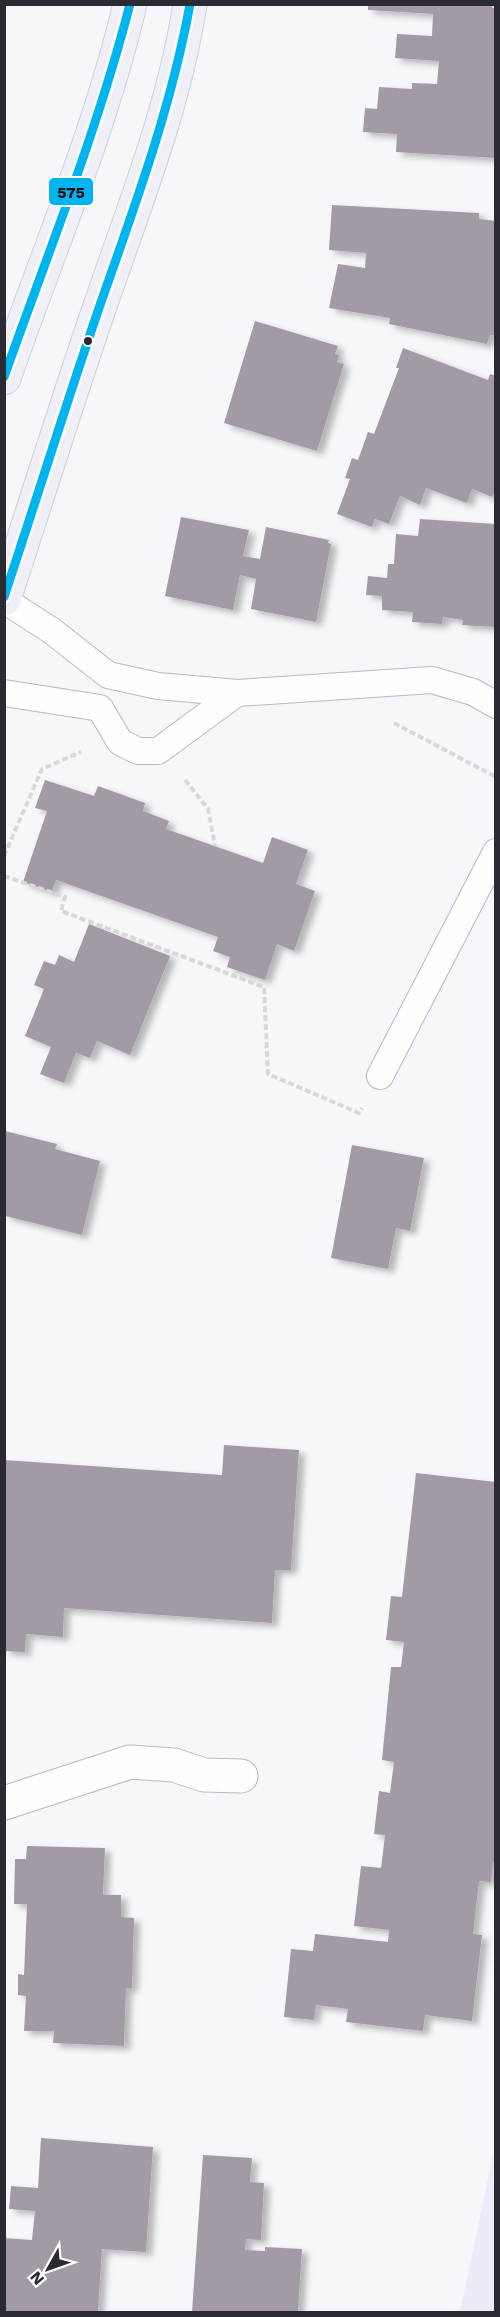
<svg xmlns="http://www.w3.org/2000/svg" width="500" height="2317" viewBox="0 0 500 2317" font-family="'Work Sans',sans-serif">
<defs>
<filter id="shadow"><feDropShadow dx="6" dy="4" stdDeviation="3" flood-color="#0004"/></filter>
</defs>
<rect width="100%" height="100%" fill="#f7f6fa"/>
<path fill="#edebf7" d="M495 2145V2312H460Z"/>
<path fill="#a29ba5" filter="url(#shadow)" d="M368 4H493L492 8H496V158L396 152 397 134 363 132 365 108 377 109 379 87 412 89V83L437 84 439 61 395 58 397 34 432 36 433 14 368 10Z
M332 205 479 213V219L496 221V336L490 335 487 344 389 324 390 318 329 308 338 264 365 268 366 253 329 250Z
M255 321 338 346 335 354 339 355 337 362 344 364 317 451 224 423Z
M403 348 488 380 490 374 496 376V489L492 497 472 489 467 503 426 488 420 505 400 496 389 524 375 519 372 527 337 514 350 479 345 478 352 458 358 460 368 432 374 434 399 368H396Z
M181 517 249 530 243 556 260 559 266 527 329 540 328 543 331 544 316 622 251 609 256 579 240 575 233 610 165 596Z
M420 519 496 524V627L462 625 463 620 443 617 442 624 412 622 413 612 382 610V596L366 595 368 576 387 578 388 564H394L396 534 418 536Z
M45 780 94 796 98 786 145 803 143 811 169 821 166 829 263 863 272 837 308 850 296 884 315 891 294 951 277 944 265 980 227 967 230 957 213 951 218 937 56 880 52 892 23 882 47 811 35 808Z
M89 924 170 956 130 1055 97 1041 90 1058 76 1053 64 1083 40 1074 51 1047 25 1036 44 989 34 985 44 961 55 965 59 955 74 962Z
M5 1131 57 1144 55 1149 100 1161 82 1235 5 1216Z
M352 1145 424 1158 410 1231 396 1228 388 1269 331 1258Z
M224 1445 299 1450 291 1570H275L272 1623 64 1608 63 1637 26 1634 25 1652 4 1651V1460L222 1475Z
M416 1473 496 1482V1862H493L491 1882 479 1881 473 1934 482 1935 472 2021 425 2015 423 2031 346 2022 348 2009 316 2005 314 2020 284 2017 291 1949 313 1951 315 1934 388 1942 389 1930 354 1926 361 1866 381 1868 385 1835 374 1834 379 1791 390 1793 394 1762 382 1760 391 1667H401L404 1642 386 1640 391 1596 402 1597Z
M27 1846 105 1848 103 1895H121V1917L134 1918 132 1988H126L124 2046 53 2043 54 2031H24L26 1996 18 1995V1974L24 1975 27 1904H14L15 1859H26Z
M41 2138 153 2147 146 2252 102 2249 98 2312H4V2238L32 2240 35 2211 9 2209 11 2186 38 2188Z
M203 2155 252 2158 250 2182 264 2183 261 2240 246 2239 245 2250 265 2251V2247L302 2249 298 2312H192Z"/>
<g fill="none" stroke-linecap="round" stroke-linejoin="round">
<defs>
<path id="lane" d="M4 600 52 631 108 675 158 686 237 693 432 680 473 692 496 705
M4 693 100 708 120 742 138 751H158L237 693
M380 1076 496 852"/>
<path id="street" d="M4 1803 130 1762 174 1765 204 1775 241 1776"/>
<path id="highway" d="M4 378C47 254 100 132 130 4
M4 599C36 502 66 405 99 309 133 209 174 109 190 4"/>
</defs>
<use href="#lane" stroke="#bab8bf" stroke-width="28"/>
<use href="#street" stroke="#bab8bf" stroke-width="35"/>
<use href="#highway" stroke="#d1d1d4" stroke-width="35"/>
<path stroke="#d8d7d9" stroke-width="4" stroke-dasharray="6 3" stroke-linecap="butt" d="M394 723 496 777
M185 780 208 809 215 846
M4 856 42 769 81 752
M4 876 65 897 61 911 264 987 268 1074 359 1113 362 1108"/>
<use href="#lane" stroke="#fefefe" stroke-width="26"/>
<use href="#street" stroke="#fefefe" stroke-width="33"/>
<use href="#highway" stroke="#eeeff7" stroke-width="33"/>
<defs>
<path id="bus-1" d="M4 377C48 253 97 132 130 4
M4 597C36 501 66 404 99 308 134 208 171 109 190 4"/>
</defs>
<use href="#bus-1" stroke="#fff" stroke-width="14"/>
<use href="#bus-1" stroke="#00b5ef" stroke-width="9"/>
</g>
<circle fill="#2b2932" stroke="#fff" stroke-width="2" cx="88" cy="341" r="5"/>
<rect stroke="#fff" stroke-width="2" x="48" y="177" width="46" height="29" rx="6" fill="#00b5ef"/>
<g font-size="16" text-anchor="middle" font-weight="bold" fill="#111">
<text x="71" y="198">575</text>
</g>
<rect width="500" height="2317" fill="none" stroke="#2b2932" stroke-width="12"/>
<g transform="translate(48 2269) rotate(230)" stroke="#ffffff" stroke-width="4.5" paint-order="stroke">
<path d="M0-4.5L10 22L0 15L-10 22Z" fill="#2b2932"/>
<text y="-9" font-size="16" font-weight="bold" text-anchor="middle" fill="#2b2932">N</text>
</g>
</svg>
